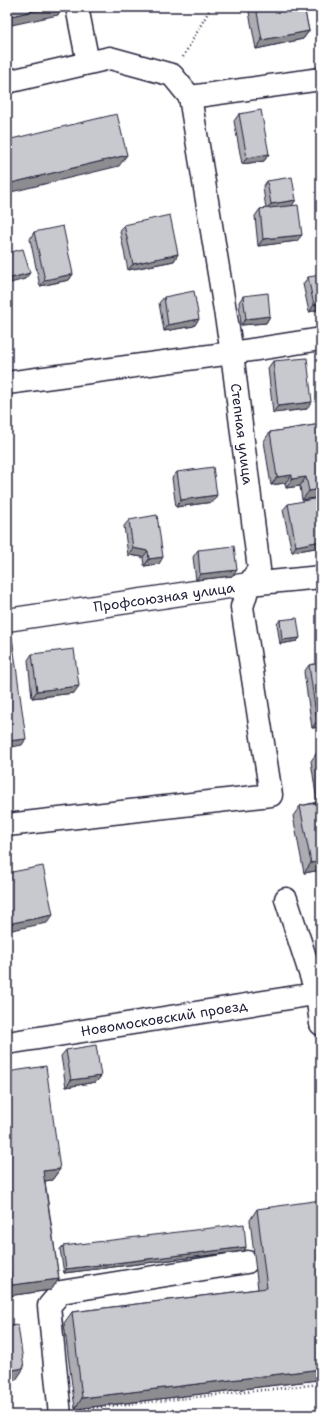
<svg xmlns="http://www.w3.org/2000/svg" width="328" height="1422" viewBox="0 0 328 1422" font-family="'Shantell Sans',sans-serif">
<rect width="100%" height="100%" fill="#fff"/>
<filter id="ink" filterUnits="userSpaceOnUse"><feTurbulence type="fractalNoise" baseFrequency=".025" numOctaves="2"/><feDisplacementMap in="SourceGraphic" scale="8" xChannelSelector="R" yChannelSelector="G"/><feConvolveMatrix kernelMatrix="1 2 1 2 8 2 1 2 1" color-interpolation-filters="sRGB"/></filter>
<g filter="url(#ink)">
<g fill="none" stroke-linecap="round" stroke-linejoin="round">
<defs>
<path id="minor" d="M77 7 88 63
M7 82 110 58 172 75 190 97 232 353 259 569 249 584 242 607 271 795 7 825
M190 97 321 79
M7 383 232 353 321 339
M7 620 249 584 321 577
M286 899 317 994 321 1024
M7 1043 321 993
M60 1415 49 1306 61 1292 247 1262"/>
</defs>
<use href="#minor" stroke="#22223b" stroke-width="25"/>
<path stroke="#22223b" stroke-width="2.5" stroke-dasharray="1 3" stroke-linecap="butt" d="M183 57 211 7
M81 1409 321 1384"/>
<use href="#minor" stroke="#fff" stroke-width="22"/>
</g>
<path fill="#acacb2" stroke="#22223b" d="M248 7H304L309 31 303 39 256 49Z
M239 114 269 154 264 161 242 164 234 121Z
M267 181 291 206 297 241 258 246 255 216 260 209H266L263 187Z
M124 225 178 254 174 261 128 270 120 232Z
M34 232 73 274 69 280 40 286 30 239Z
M308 277 321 309 309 312 303 284Z
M243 296 270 316 266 323 241 325 239 302Z
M164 297 199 319 194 326 164 331 159 303Z
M273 361 307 409 273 413 268 368Z
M321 424V497L302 500 300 486 286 488 285 483 271 485 264 441 270 432Z
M177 472 213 502 176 507 172 478Z
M288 504 321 547 292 552 283 510Z
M129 520 159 564 144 566 143 557 128 555 124 526Z
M198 550 237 570 232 576 196 580 193 557Z
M280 620 297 641 280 644 277 624Z
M32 654 74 693 32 698 28 660Z
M321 663V727L312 728 304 672 309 665Z
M318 751H321V870L304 873 293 816 300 806 317 802 311 761Z
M66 1050 101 1076 96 1082 66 1087 61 1056Z
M7 1072 60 1169 52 1180 45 1181 59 1279 51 1290 7 1296Z
M257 1209 321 1308 318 1309 321 1329V1375L318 1380 75 1409 64 1323 72 1312 258 1289 250 1220Z
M63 1246 246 1247 244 1251 64 1273 60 1249Z"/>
<path fill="#8c8c91" stroke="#22223b" d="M50 7H63L58 15 7 26V17Z
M309 31 303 39 256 49 262 40Z
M269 154 264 161 242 164 247 158Z
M127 155 119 166 7 193V184Z
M296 200 291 207 266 211 271 204Z
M302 235 297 241 258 246 263 239Z
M178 254 174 261 128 270 133 264Z
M30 273 25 279 7 284V279Z
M73 274 69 280 40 286 45 280Z
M321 303V309L309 312 314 305Z
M270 316 266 323 241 325 246 319Z
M199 319 194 326 164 331 168 325Z
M312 402 307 409 273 413 278 406Z
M292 475 285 483 271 485 277 477Z
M306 477 300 486 286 488 292 479Z
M321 489V497L302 500 309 491Z
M217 495 213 502 176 507 181 500Z
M321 541V547L292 552 296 546Z
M133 548 148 551 143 557 128 555Z
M163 557 159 564 144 566 149 559Z
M237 570 232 576 196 580 200 574Z
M300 638 297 641 280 644 282 640Z
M79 686 74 693 32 698 37 691Z
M317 721H321V727L312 728Z
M26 739 22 745 7 748V742L8 741Z
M321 861V870L304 873 311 863Z
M53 915 47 923 7 931V924Z
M101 1076 96 1082 66 1087 71 1080Z
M60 1169 52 1180 36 1182 43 1171Z
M246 1247 244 1251 64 1273 66 1269Z
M59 1279 51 1290 7 1296V1292L12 1285Z
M321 1298V1308L309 1310 317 1299Z
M24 1368 16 1380 7 1381V1371Z
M321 1369V1375L318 1380 75 1409 82 1398Z"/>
<path fill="#c8c8cf" stroke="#22223b" d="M7 7H50L7 17Z
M256 7H304L309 31 262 40Z
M261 110 269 154 247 158 239 114Z
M117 114 127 155 7 184V140Z
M292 177 296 200 271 204 267 181Z
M298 205 302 235 263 239 260 209Z
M170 215 178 254 133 264 124 225Z
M63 226 73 274 45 280 34 232Z
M23 249 30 273 7 279V253Z
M321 275V303L314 305 308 277Z
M194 291 199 319 168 325 164 297Z
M268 293 270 316 246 319 243 296Z
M307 358 312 402 278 406 273 361Z
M321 424V489L309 491 306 477 292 479V475L277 477 270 432Z
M213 467 217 495 181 500 177 472Z
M319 498 321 507V541L296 546 288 504Z
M157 515 163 557 149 559 148 551 133 548 129 520Z
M234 546 237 570 200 574 198 550Z
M297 618 300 638 282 640 280 620Z
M7 637H12L26 739 8 741 7 737Z
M74 649 79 686 37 691 32 654Z
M321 663V721H317L309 665Z
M318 751H321V772Z
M321 802V861L311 863 300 806Z
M43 866 53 915 7 924V873Z
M96 1045 101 1076 71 1080 66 1050Z
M46 1066 60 1169 43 1171 59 1279 12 1285 7 1251V1072Z
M321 1200V1298L317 1299 321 1329V1369L82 1398 72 1312 267 1288 257 1209Z
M244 1224 246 1247 66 1269 63 1246Z
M18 1325 24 1368 7 1371V1326Z"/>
</g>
<g text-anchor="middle" stroke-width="3" stroke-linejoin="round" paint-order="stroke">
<g font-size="14" fill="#22223b" stroke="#fff">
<text transform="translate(242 434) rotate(83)" y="5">Степная улица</text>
<text transform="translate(164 597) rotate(-8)" y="5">Профсоюзная улица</text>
<text transform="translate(164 1018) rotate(-9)" y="5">Новомосковский проезд</text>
</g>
</g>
<rect width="328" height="1422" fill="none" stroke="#fff" stroke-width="24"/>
<rect x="12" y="12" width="304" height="1398" fill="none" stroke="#22223b" stroke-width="1.5" filter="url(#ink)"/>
</svg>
